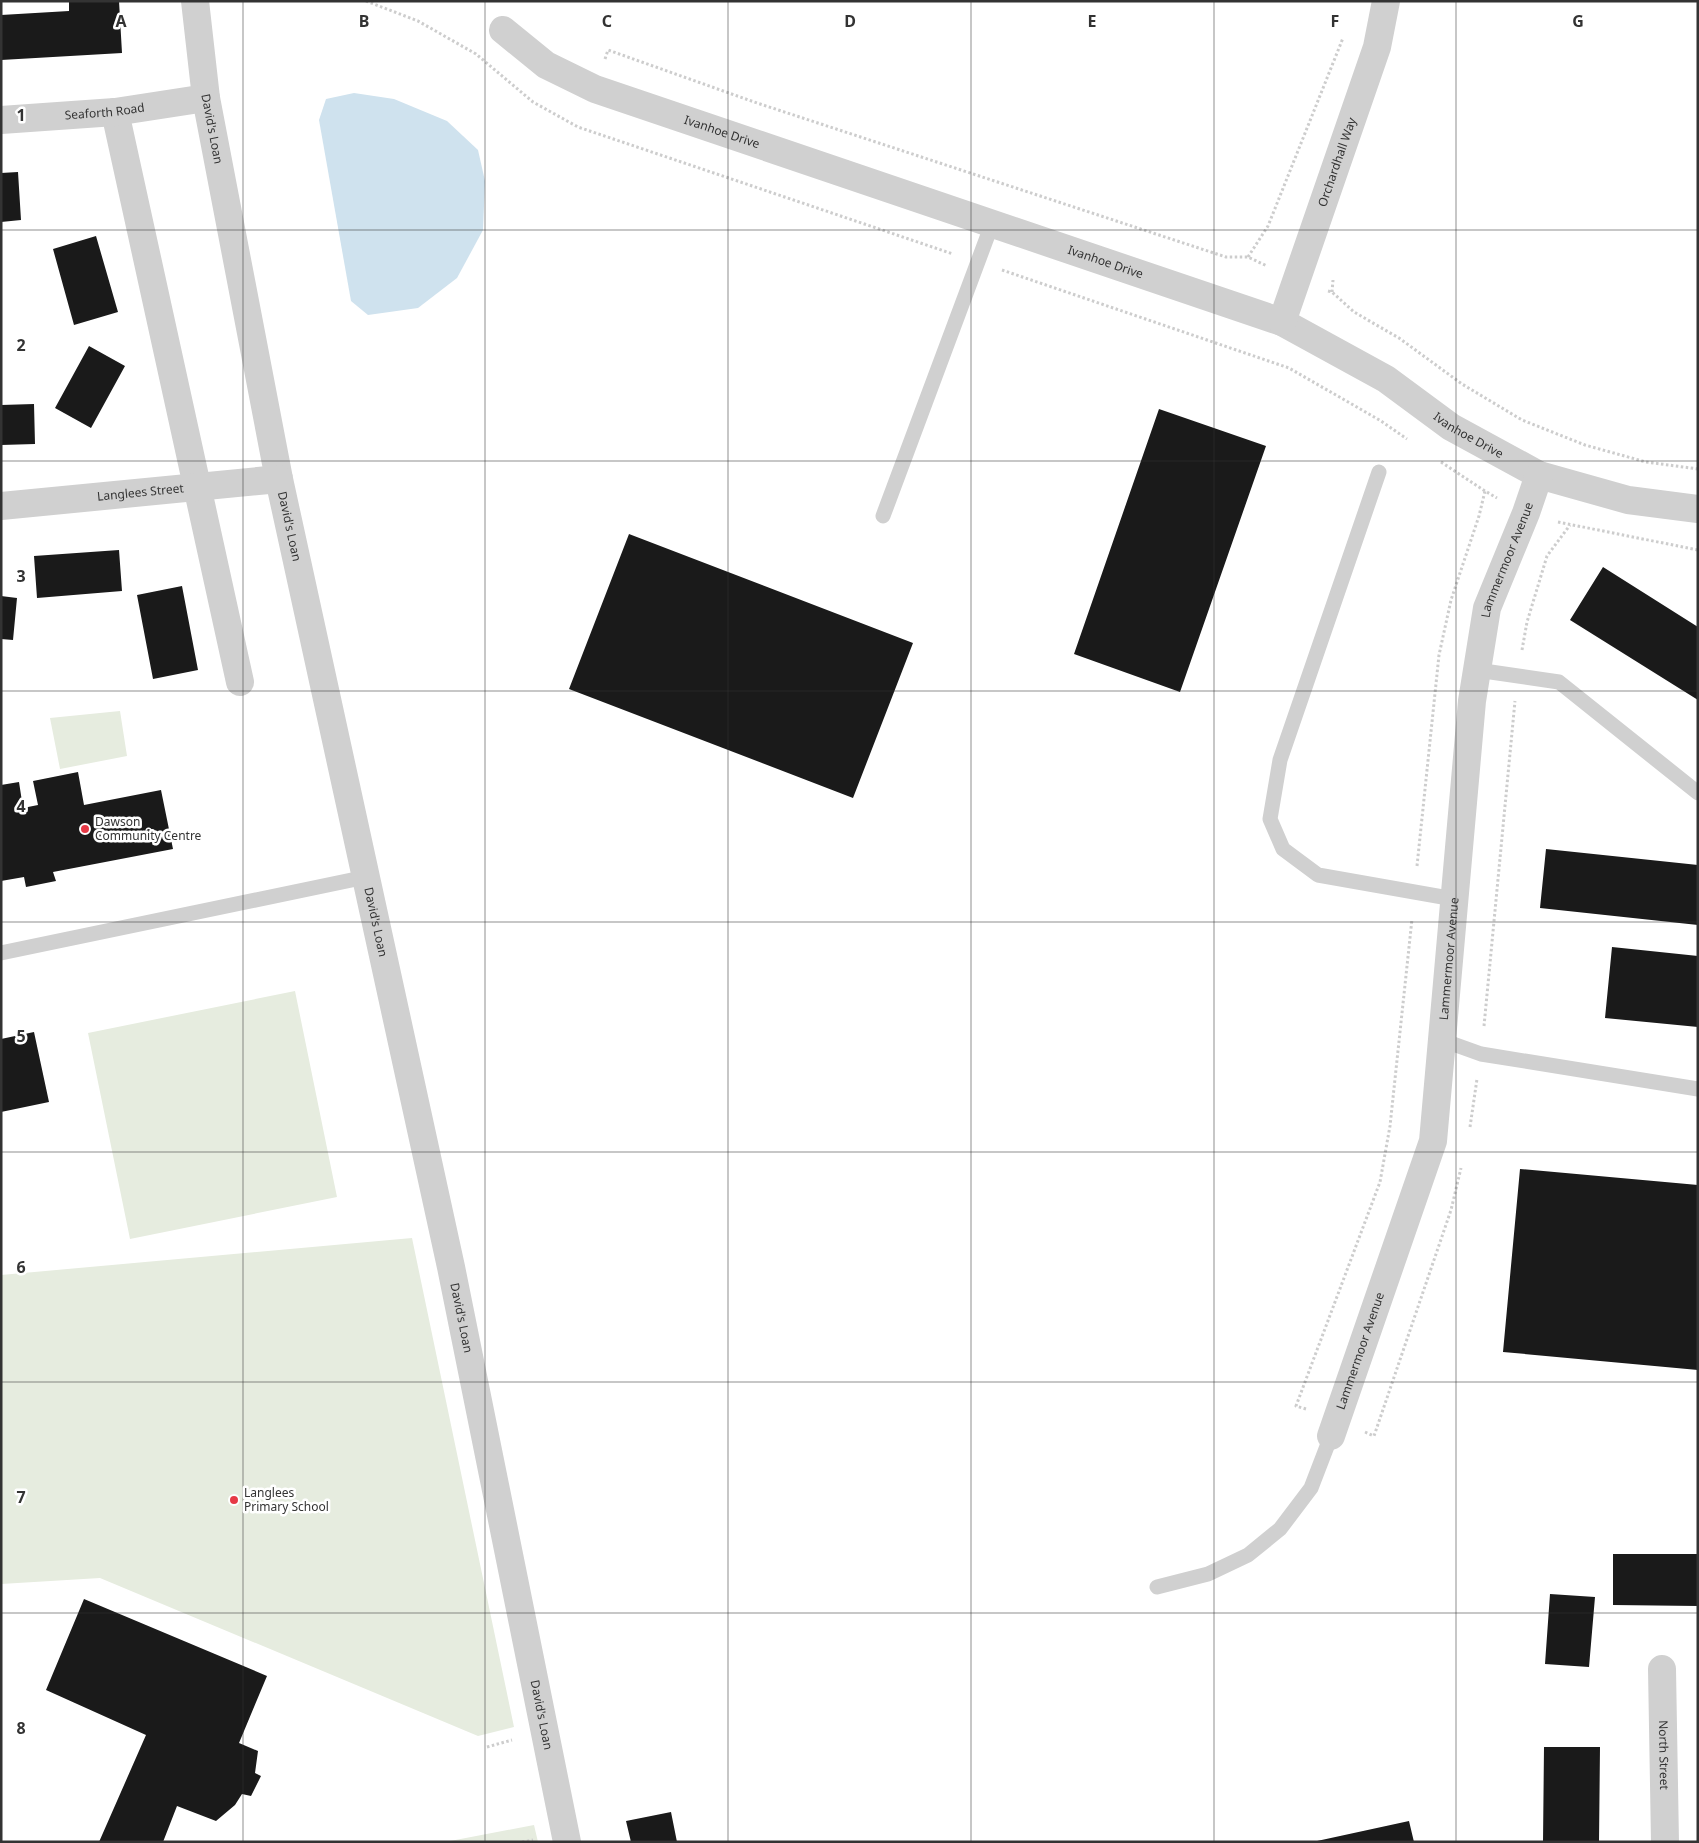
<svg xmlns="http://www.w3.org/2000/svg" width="1699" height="1843" viewBox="0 0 1699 1843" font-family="'Noto Sans',sans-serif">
<rect width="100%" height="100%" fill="#fff"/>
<path fill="#e6ecdf" d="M120 711 127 756 60 769 50 718Z
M295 991 337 1197 130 1239 88 1033Z
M412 1238 514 1727 478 1736 100 1578 1 1584V1275Z
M534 1825 538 1842H445Z"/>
<path fill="#cfe2ee" d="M354 93 394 99 447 121 478 150 485 181 483 230 457 278 418 308 368 315 351 301 319 120 326 99Z"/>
<path fill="#1a1a1a" d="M69 1H119L122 53 1 60V15L69 11Z
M18 172 21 220 1 222V173Z
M96 236 118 312 74 325 53 249Z
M89 346 125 366 91 428 55 408Z
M34 404 35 444 1 445V405Z
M1159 409 1266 446 1180 692 1074 654Z
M629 534 913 643 853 798 569 689Z
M119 550 122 591 37 598 34 556Z
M1603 567 1698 627V700L1570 620Z
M182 586 198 670 153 679 137 595Z
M1 596 17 598 13 640 1 639Z
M78 772 84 805 161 790 173 849 53 872 56 881 26 887 24 877 1 881V785L19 782 23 808 38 805 33 781Z
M1546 849 1698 865V925L1540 908Z
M1612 947 1698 956V1027L1605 1018Z
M34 1032 49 1102 1 1112V1039Z
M1520 1169 1698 1185V1370L1503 1352Z
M1613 1554H1698V1606L1613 1605Z
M1550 1594 1595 1597 1589 1667 1545 1664Z
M84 1599 267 1676 239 1743 258 1751 255 1773 261 1776 251 1796 242 1794 235 1805 216 1821 177 1806 163 1842H99L146 1735 46 1690Z
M1544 1747H1600L1599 1842H1543Z
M671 1812 677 1842H631L626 1821Z
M1409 1821 1414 1842H1317V1841Z"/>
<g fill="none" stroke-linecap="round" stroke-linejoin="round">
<path stroke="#cdcdcd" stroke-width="3" stroke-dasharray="2.5 2.5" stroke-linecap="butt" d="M366 1 418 21 476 54 533 102 578 127 953 254
M605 59 608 50 757 103 1226 257H1248L1267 266
M1248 257 1268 226 1343 38
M1002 270 1289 368 1381 421 1407 439
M1328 291 1332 292 1354 312 1399 338 1462 384 1522 420 1585 445 1646 462 1698 469
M1332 292 1333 280
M1441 462 1485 491 1497 498
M1558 522 1698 550
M1522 650 1527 622 1547 556 1570 525
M1417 866 1439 655 1451 600 1479 516 1485 491
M1484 1026 1515 701
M1470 1127 1477 1079
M1306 1409 1296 1406 1380 1182 1390 1126 1412 919
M1365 1432 1374 1436 1451 1210 1461 1168
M487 1747 512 1740
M522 1842 533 1840"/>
<path stroke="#d0d0d0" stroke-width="15" d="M1379 472 1280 760 1270 819 1283 849 1318 875 1454 899
M883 516 992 224
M1477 670 1559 682 1698 793
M1 953 366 877
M1442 1040 1481 1054 1698 1089
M1157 1587 1208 1574 1248 1555 1280 1529 1311 1488 1331 1436"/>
<g stroke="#d0d0d0" stroke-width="28">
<path id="s1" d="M195 1 206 98 279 479 451 1267 567 1842"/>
<path id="s2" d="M503 30 546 65 595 89 1282 322 1386 379 1451 427 1539 475 1628 500 1698 509"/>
<path d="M115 112 240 682"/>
<path id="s3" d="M1 120 115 112 206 98"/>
<path id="s4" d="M1282 322 1377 47 1386 1"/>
<path id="s5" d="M1 506 279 479"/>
<path id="s6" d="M1331 1436 1433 1141 1472 701 1487 608 1526 513 1539 475"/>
<path id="s7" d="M1662 1669 1665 1842"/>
</g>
</g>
<path fill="none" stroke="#333" stroke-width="1" stroke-opacity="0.55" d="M243 1V1842M485 1V1842M728 1V1842M971 1V1842M1214 1V1842M1456 1V1842M1 230H1698M1 461H1698M1 691H1698M1 922H1698M1 1152H1698M1 1382H1698M1 1613H1698"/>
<g fill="#e63946" stroke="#fff" stroke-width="2">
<circle cx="85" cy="829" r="5"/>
<circle cx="234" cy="1500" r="5"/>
</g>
<g text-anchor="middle" stroke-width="5" stroke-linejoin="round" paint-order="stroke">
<g font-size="12" fill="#333" stroke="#fff">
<text dy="4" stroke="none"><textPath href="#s3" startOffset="104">Seaforth Road</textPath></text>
<text dy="4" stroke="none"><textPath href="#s1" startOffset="129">David's Loan</textPath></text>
<text dy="4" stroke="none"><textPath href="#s2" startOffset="244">Ivanhoe Drive</textPath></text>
<text dy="4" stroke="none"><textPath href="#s4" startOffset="169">Orchardhall Way</textPath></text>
<text dy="4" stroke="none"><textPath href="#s2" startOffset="649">Ivanhoe Drive</textPath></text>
<text dy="4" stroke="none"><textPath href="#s2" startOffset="1054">Ivanhoe Drive</textPath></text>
<text dy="4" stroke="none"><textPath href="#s5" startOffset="140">Langlees Street</textPath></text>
<text dy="4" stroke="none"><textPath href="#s1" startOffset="534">David's Loan</textPath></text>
<text dy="4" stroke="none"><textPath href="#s6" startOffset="900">Lammermoor Avenue</textPath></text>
<text dy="4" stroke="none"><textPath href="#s1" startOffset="939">David's Loan</textPath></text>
<text dy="4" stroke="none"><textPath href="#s6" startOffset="495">Lammermoor Avenue</textPath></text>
<text dy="4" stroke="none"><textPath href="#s1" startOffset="1344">David's Loan</textPath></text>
<text dy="4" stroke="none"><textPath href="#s6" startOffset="90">Lammermoor Avenue</textPath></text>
<text dy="4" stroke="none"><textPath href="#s1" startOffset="1749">David's Loan</textPath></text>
<text dy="4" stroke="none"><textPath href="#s7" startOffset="86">North Street</textPath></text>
</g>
<g font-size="12" fill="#333" stroke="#fff" text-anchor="start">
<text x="95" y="826">Dawson<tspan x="95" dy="14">Community Centre</tspan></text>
<text x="244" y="1497">Langlees<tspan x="244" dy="14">Primary School</tspan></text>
</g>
</g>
<g font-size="16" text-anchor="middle" font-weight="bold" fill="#333" stroke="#fff" stroke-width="5" stroke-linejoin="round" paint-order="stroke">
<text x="121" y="27">A</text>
<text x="364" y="27">B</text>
<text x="607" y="27">C</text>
<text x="850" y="27">D</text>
<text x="1092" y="27">E</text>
<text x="1335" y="27">F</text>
<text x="1578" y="27">G</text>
<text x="21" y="121">1</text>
<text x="21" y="351">2</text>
<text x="21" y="582">3</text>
<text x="21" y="812">4</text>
<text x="21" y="1042">5</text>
<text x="21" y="1273">6</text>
<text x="21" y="1503">7</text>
<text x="21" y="1734">8</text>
</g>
<rect width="1699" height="1843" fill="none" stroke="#333333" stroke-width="5"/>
</svg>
